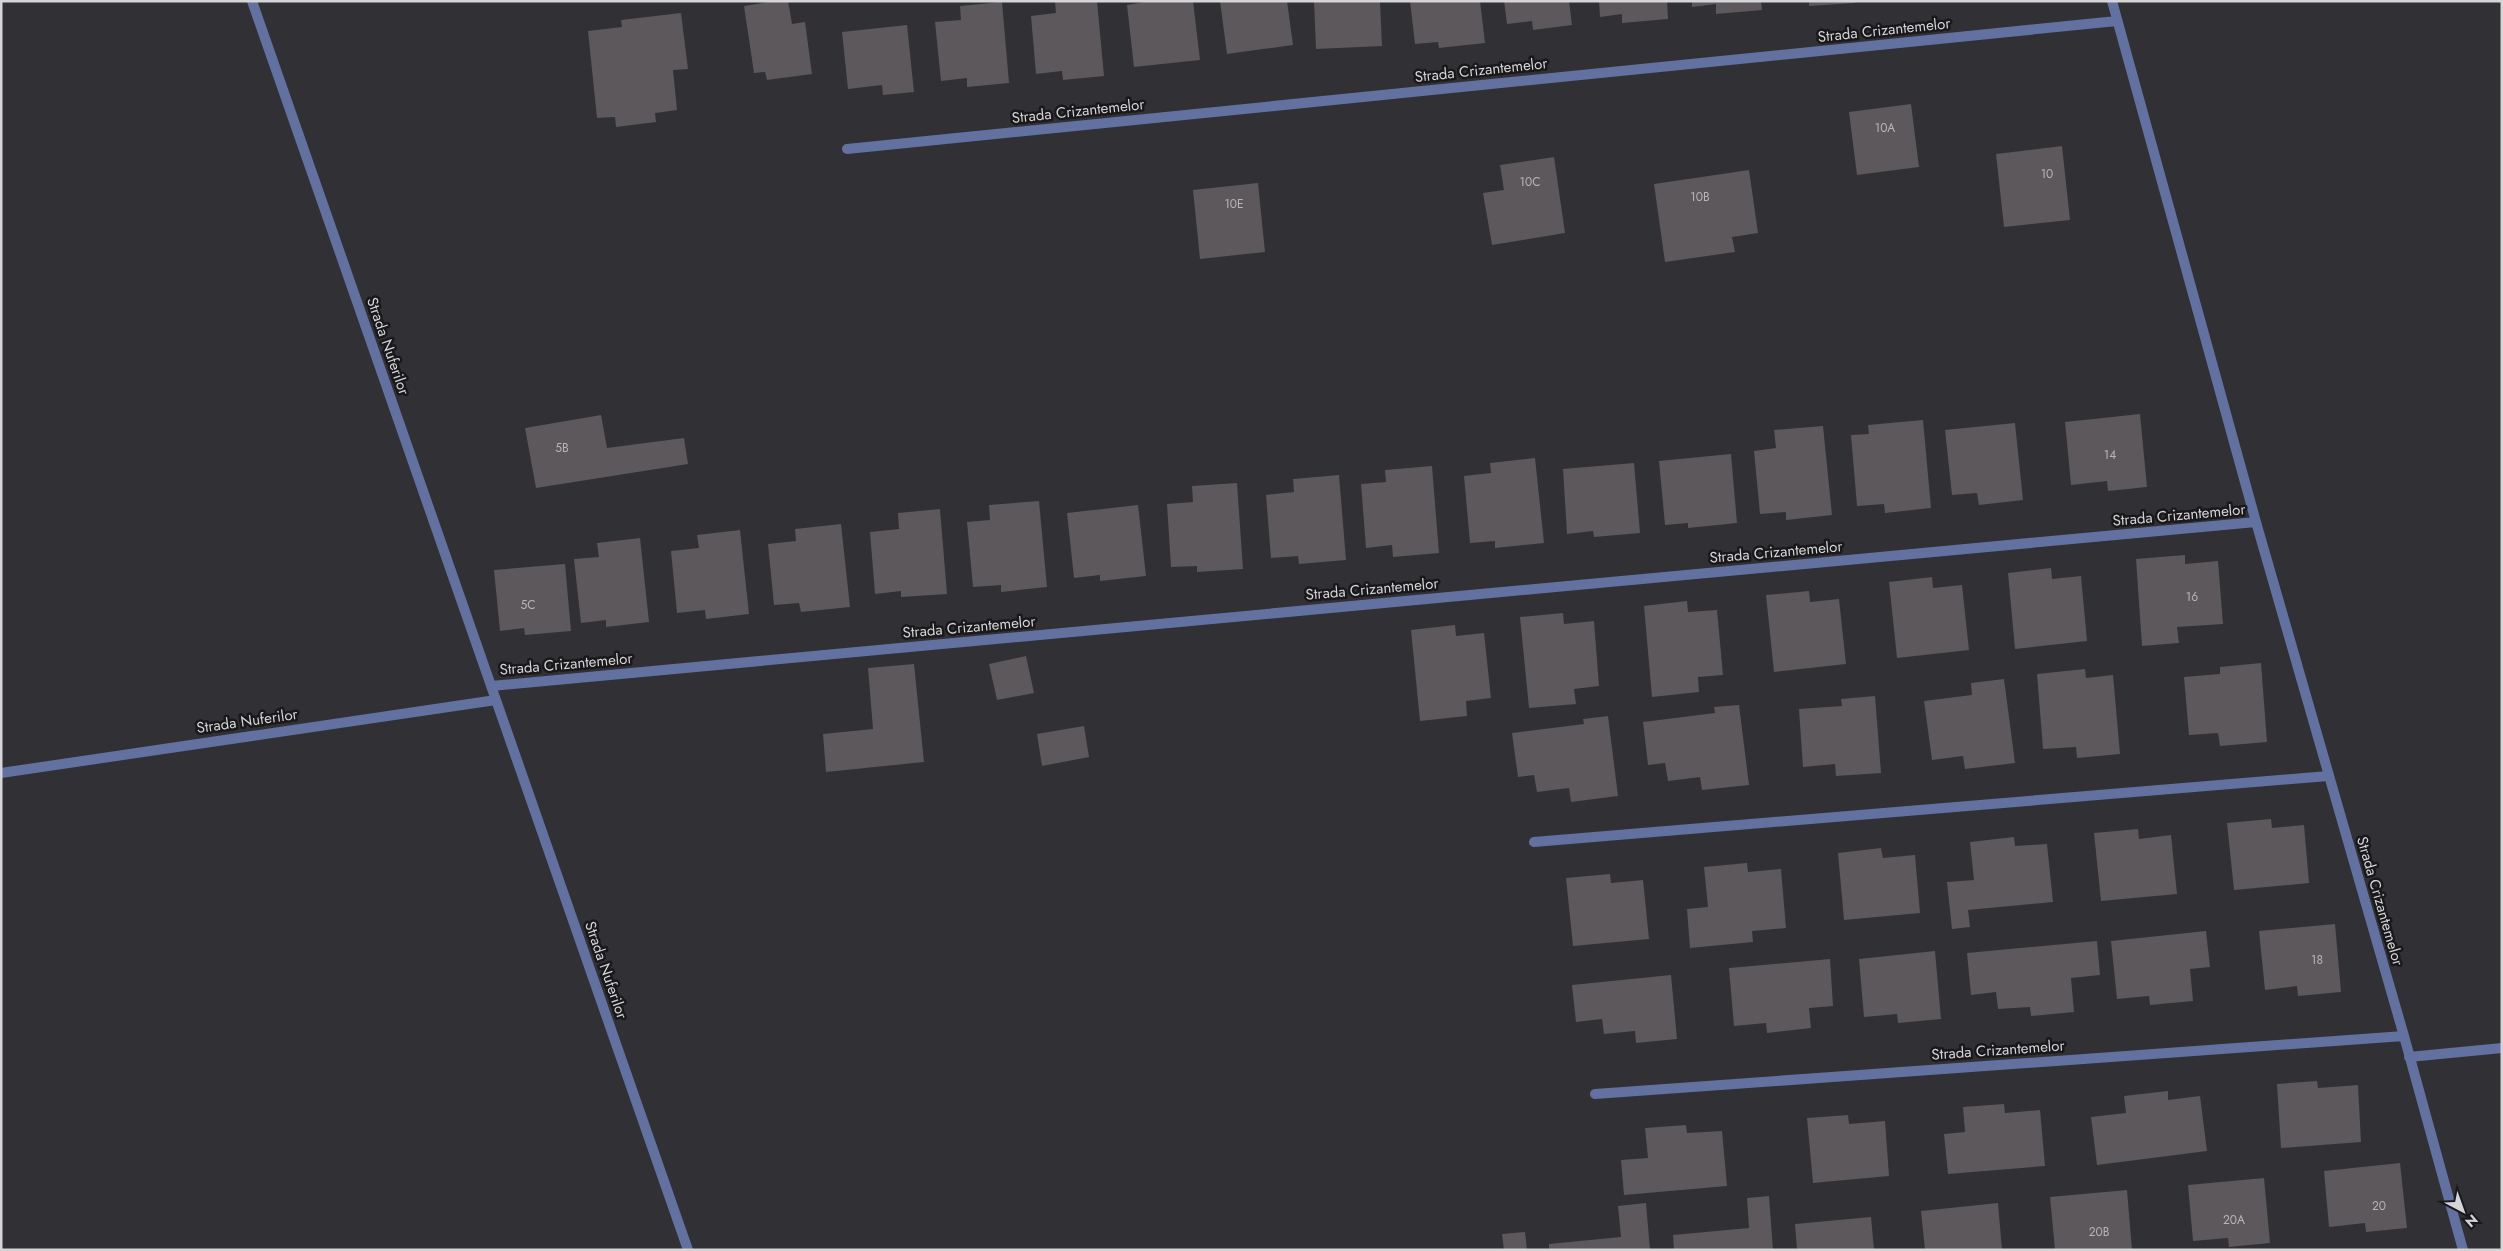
<svg xmlns="http://www.w3.org/2000/svg" width="2503" height="1251" viewBox="0 0 2503 1251" font-family="Jost,sans-serif">
<rect width="100%" height="100%" fill="#313035"/>
<path fill="#5c585c" d="M775 1H788L792 24 805 22 812 74 767 80 765 72 754 73 744 6Z
M1055 1H1097L1104 76 1063 80 1062 71 1036 74 1031 16 1056 13Z
M1150 1H1193L1200 60 1134 67 1127 5Z
M1220 1H1287L1293 45 1227 54Z
M1314 1H1380L1382 46 1316 49Z
M1410 1H1480L1485 43 1439 48 1438 42 1415 44Z
M1504 1H1569L1572 25 1533 30 1532 21 1507 24Z
M1599 1H1667L1668 19 1622 23V14L1600 17Z
M1692 1H1761L1762 10 1716 14V4L1692 7Z
M1809 1H1855V3L1809 6Z
M1002 2 1009 83 967 87V78L941 81 935 22 961 20 960 6Z
M681 13 688 69 673 70 677 110 655 113 656 122 616 127 615 117 597 118 588 31 622 27 621 20Z
M907 25 914 92 883 95 882 85 848 89 842 32Z
M1911 104 1919 167 1857 175 1849 112Z
M2062 146 2070 220 2004 227 1996 154Z
M1554 157 1565 233 1492 245 1483 193 1504 190 1500 165Z
M1749 170 1758 233 1732 237 1735 252 1665 262 1654 184Z
M1258 183 1265 252 1200 259 1193 190Z
M2140 414 2147 487 2108 491 2107 481 2071 485 2065 422Z
M601 415 607 448 684 438 688 464 536 488 525 428Z
M1923 420 1931 508 1885 513 1884 504 1857 506 1851 435 1869 434 1868 425Z
M2015 423 2023 500 1979 505 1977 493 1952 495 1945 430Z
M1823 426 1832 515 1786 520V512L1760 514 1754 451 1776 448 1774 430Z
M1731 454 1737 523 1688 528V523L1665 525 1659 461Z
M1535 458 1544 543 1495 548V541L1470 543 1464 476 1491 473 1490 463Z
M1634 463 1640 533 1594 537 1593 531 1567 534 1563 469Z
M1432 466 1439 553 1393 557 1392 545 1366 548 1361 484 1386 482 1385 470Z
M1339 475 1346 560 1299 564 1298 556 1271 558 1266 495 1294 492 1293 479Z
M1237 483 1243 569 1197 572V566L1171 567 1167 504 1193 502 1192 486Z
M1039 501 1047 587 1001 592V585L973 587 967 522 990 520 989 505Z
M1138 505 1146 576 1100 581V575L1074 578 1067 513Z
M940 509 947 594 901 597V591L875 594 870 532 899 529 898 513Z
M841 524 850 607 801 612 799 603 774 605 768 544 796 541 795 529Z
M740 530 749 614 706 619 705 610 677 613 671 551 699 548 697 535Z
M640 538 649 622 606 627V620L581 623 574 559 599 557 597 543Z
M2185 555V564L2218 561 2223 624 2177 627 2179 643 2142 646 2136 559Z
M565 564 571 631 525 635 524 628 500 631 494 570Z
M2051 568 2052 579 2081 576 2087 641 2015 649 2008 573Z
M1932 577 1933 588 1962 585 1969 650 1897 658 1889 582Z
M1809 591 1810 602 1839 599 1846 664 1774 672 1766 595Z
M1687 601 1688 612 1717 610 1723 675 1698 677 1699 692 1652 697 1644 606Z
M1563 613 1564 624 1594 621 1599 686 1574 689 1576 704 1529 708 1520 617Z
M1455 625 1456 636 1484 633 1491 698 1466 701 1467 716 1420 721 1411 630Z
M1026 656 1034 693 997 700 989 664Z
M2261 663 2267 742 2220 746 2218 733 2189 735 2184 677 2220 674V667Z
M914 664 924 762 826 772 823 734 873 729 868 668Z
M2085 669 2086 678 2113 675 2120 754 2077 758 2076 747 2043 749 2037 674Z
M2004 679 2015 763 1965 769 1963 756 1932 760 1924 701 1972 695 1971 683Z
M1875 696 1881 773 1836 776 1835 764 1803 767 1799 709 1842 706 1841 699Z
M1739 705 1749 785 1702 790 1700 777 1668 781 1665 763 1648 765 1643 722 1715 713 1714 707Z
M1608 716 1618 796 1571 802 1569 788 1537 792 1534 775 1518 777 1512 733 1584 724 1583 719Z
M1084 726 1089 757 1042 766 1037 734Z
M2271 819 2272 828 2304 825 2309 883 2234 890 2227 823Z
M2138 829 2139 839 2171 835 2177 894 2101 901 2094 833Z
M2014 837 2015 846 2047 844 2053 902 1968 910 1970 927 1952 929 1947 882 1974 880 1970 842Z
M1881 848 1883 858 1915 855 1920 913 1844 920 1838 853Z
M1747 863 1748 872 1781 869 1786 928 1752 931 1753 942 1690 948 1687 909 1708 907 1704 867Z
M1610 874 1611 883 1643 880 1649 939 1573 946 1566 878Z
M2335 924 2341 992 2298 996 2297 986 2265 990 2259 931Z
M2206 931 2210 967 2190 969 2193 1001 2150 1005 2149 996 2117 999 2111 941Z
M2097 941 2100 975 2071 978 2074 1012 2031 1016 2030 1007 1998 1009 1996 992 1971 995 1967 953Z
M1935 951 1941 1019 1898 1023 1897 1014 1864 1017 1859 959Z
M1830 959 1833 1006 1809 1008 1811 1028 1767 1033 1766 1023 1734 1026 1729 968Z
M1671 975 1677 1039 1636 1043 1635 1031 1604 1034 1602 1019 1576 1022 1572 985Z
M2317 1081 2318 1088 2358 1085 2361 1142 2281 1148 2277 1084Z
M2168 1091V1100L2200 1096 2207 1151 2097 1165 2091 1117 2126 1113 2124 1096Z
M2004 1104 2005 1113 2040 1110 2045 1166 1948 1174 1944 1134 1965 1132 1963 1107Z
M1848 1115 1849 1124 1885 1121 1889 1176 1813 1183 1807 1118Z
M1686 1125 1687 1133 1722 1131 1727 1186 1624 1195 1621 1160 1648 1158 1645 1128Z
M2400 1163 2407 1228 2366 1232 2365 1223 2329 1227 2324 1171Z
M2264 1178 2270 1243 2229 1247 2228 1238 2193 1241 2188 1185Z
M2127 1190 2132 1250H2055L2050 1197Z
M1769 1196 1773 1250H1674L1673 1235 1749 1228 1747 1198Z
M1646 1203 1650 1250H1549V1244L1621 1237 1618 1206Z
M1998 1203 2002 1250H1925L1921 1211Z
M1871 1217 1874 1250H1797L1795 1224Z
M1525 1232 1527 1250H1504L1502 1234Z"/>
<g fill="none" stroke-linecap="round" stroke-linejoin="round">
<path stroke="#6271a0" stroke-width="10" d="M252 1 688 1250
M2112 1 2256 522 2404 1036 2463 1250
M847 149 2117 21
M491 686 2256 522
M1 773 496 700
M1534 842 2328 776
M2409 1057 2502 1048
M1595 1094 2404 1036"/>
</g>
<g text-anchor="middle" stroke-width="5" stroke-linejoin="round" paint-order="stroke">
<g font-size="12" fill="#b7b5b8">
<text x="1885" y="132">10A</text>
<text x="2047" y="178">10</text>
<text x="1530" y="186">10C</text>
<text x="1700" y="201">10B</text>
<text x="1234" y="208">10E</text>
<text x="562" y="452">5B</text>
<text x="2110" y="459">14</text>
<text x="2192" y="601">16</text>
<text x="528" y="609">5C</text>
<text x="2317" y="964">18</text>
<text x="2379" y="1210">20</text>
<text x="2234" y="1224">20A</text>
<text x="2099" y="1236">20B</text>
</g>
<g font-size="15" fill="#d5d4d7" stroke="#19181b">
<text transform="translate(1884 30) rotate(-6)" y="5">Strada Crizantemelor</text>
<text transform="translate(1481 70) rotate(-6)" y="5">Strada Crizantemelor</text>
<text transform="translate(1078 111) rotate(-6)" y="5">Strada Crizantemelor</text>
<text transform="translate(388 346) rotate(71)" y="5">Strada Nuferilor</text>
<text transform="translate(2179 515) rotate(-5)" y="5">Strada Crizantemelor</text>
<text transform="translate(1776 552) rotate(-5)" y="5">Strada Crizantemelor</text>
<text transform="translate(1372 589) rotate(-5)" y="5">Strada Crizantemelor</text>
<text transform="translate(969 627) rotate(-5)" y="5">Strada Crizantemelor</text>
<text transform="translate(566 664) rotate(-5)" y="5">Strada Crizantemelor</text>
<text transform="translate(247 721) rotate(-8)" y="5">Strada Nuferilor</text>
<text transform="translate(2380 901) rotate(74)" y="5">Strada Crizantemelor</text>
<text transform="translate(606 970) rotate(71)" y="5">Strada Nuferilor</text>
<text transform="translate(1998 1050) rotate(-4)" y="5">Strada Crizantemelor</text>
</g>
</g>
<rect width="2503" height="1251" fill="none" stroke="#d5d4d7" stroke-width="5"/>
<g transform="translate(2463 1211) rotate(139)" stroke="#19181b" stroke-width="4" paint-order="stroke">
<path d="M0-4L9 19L0 12L-9 19Z" fill="#d5d4d7"/>
<text y="-8" font-size="14" font-weight="bold" text-anchor="middle" fill="#d5d4d7">N</text>
</g>
</svg>
